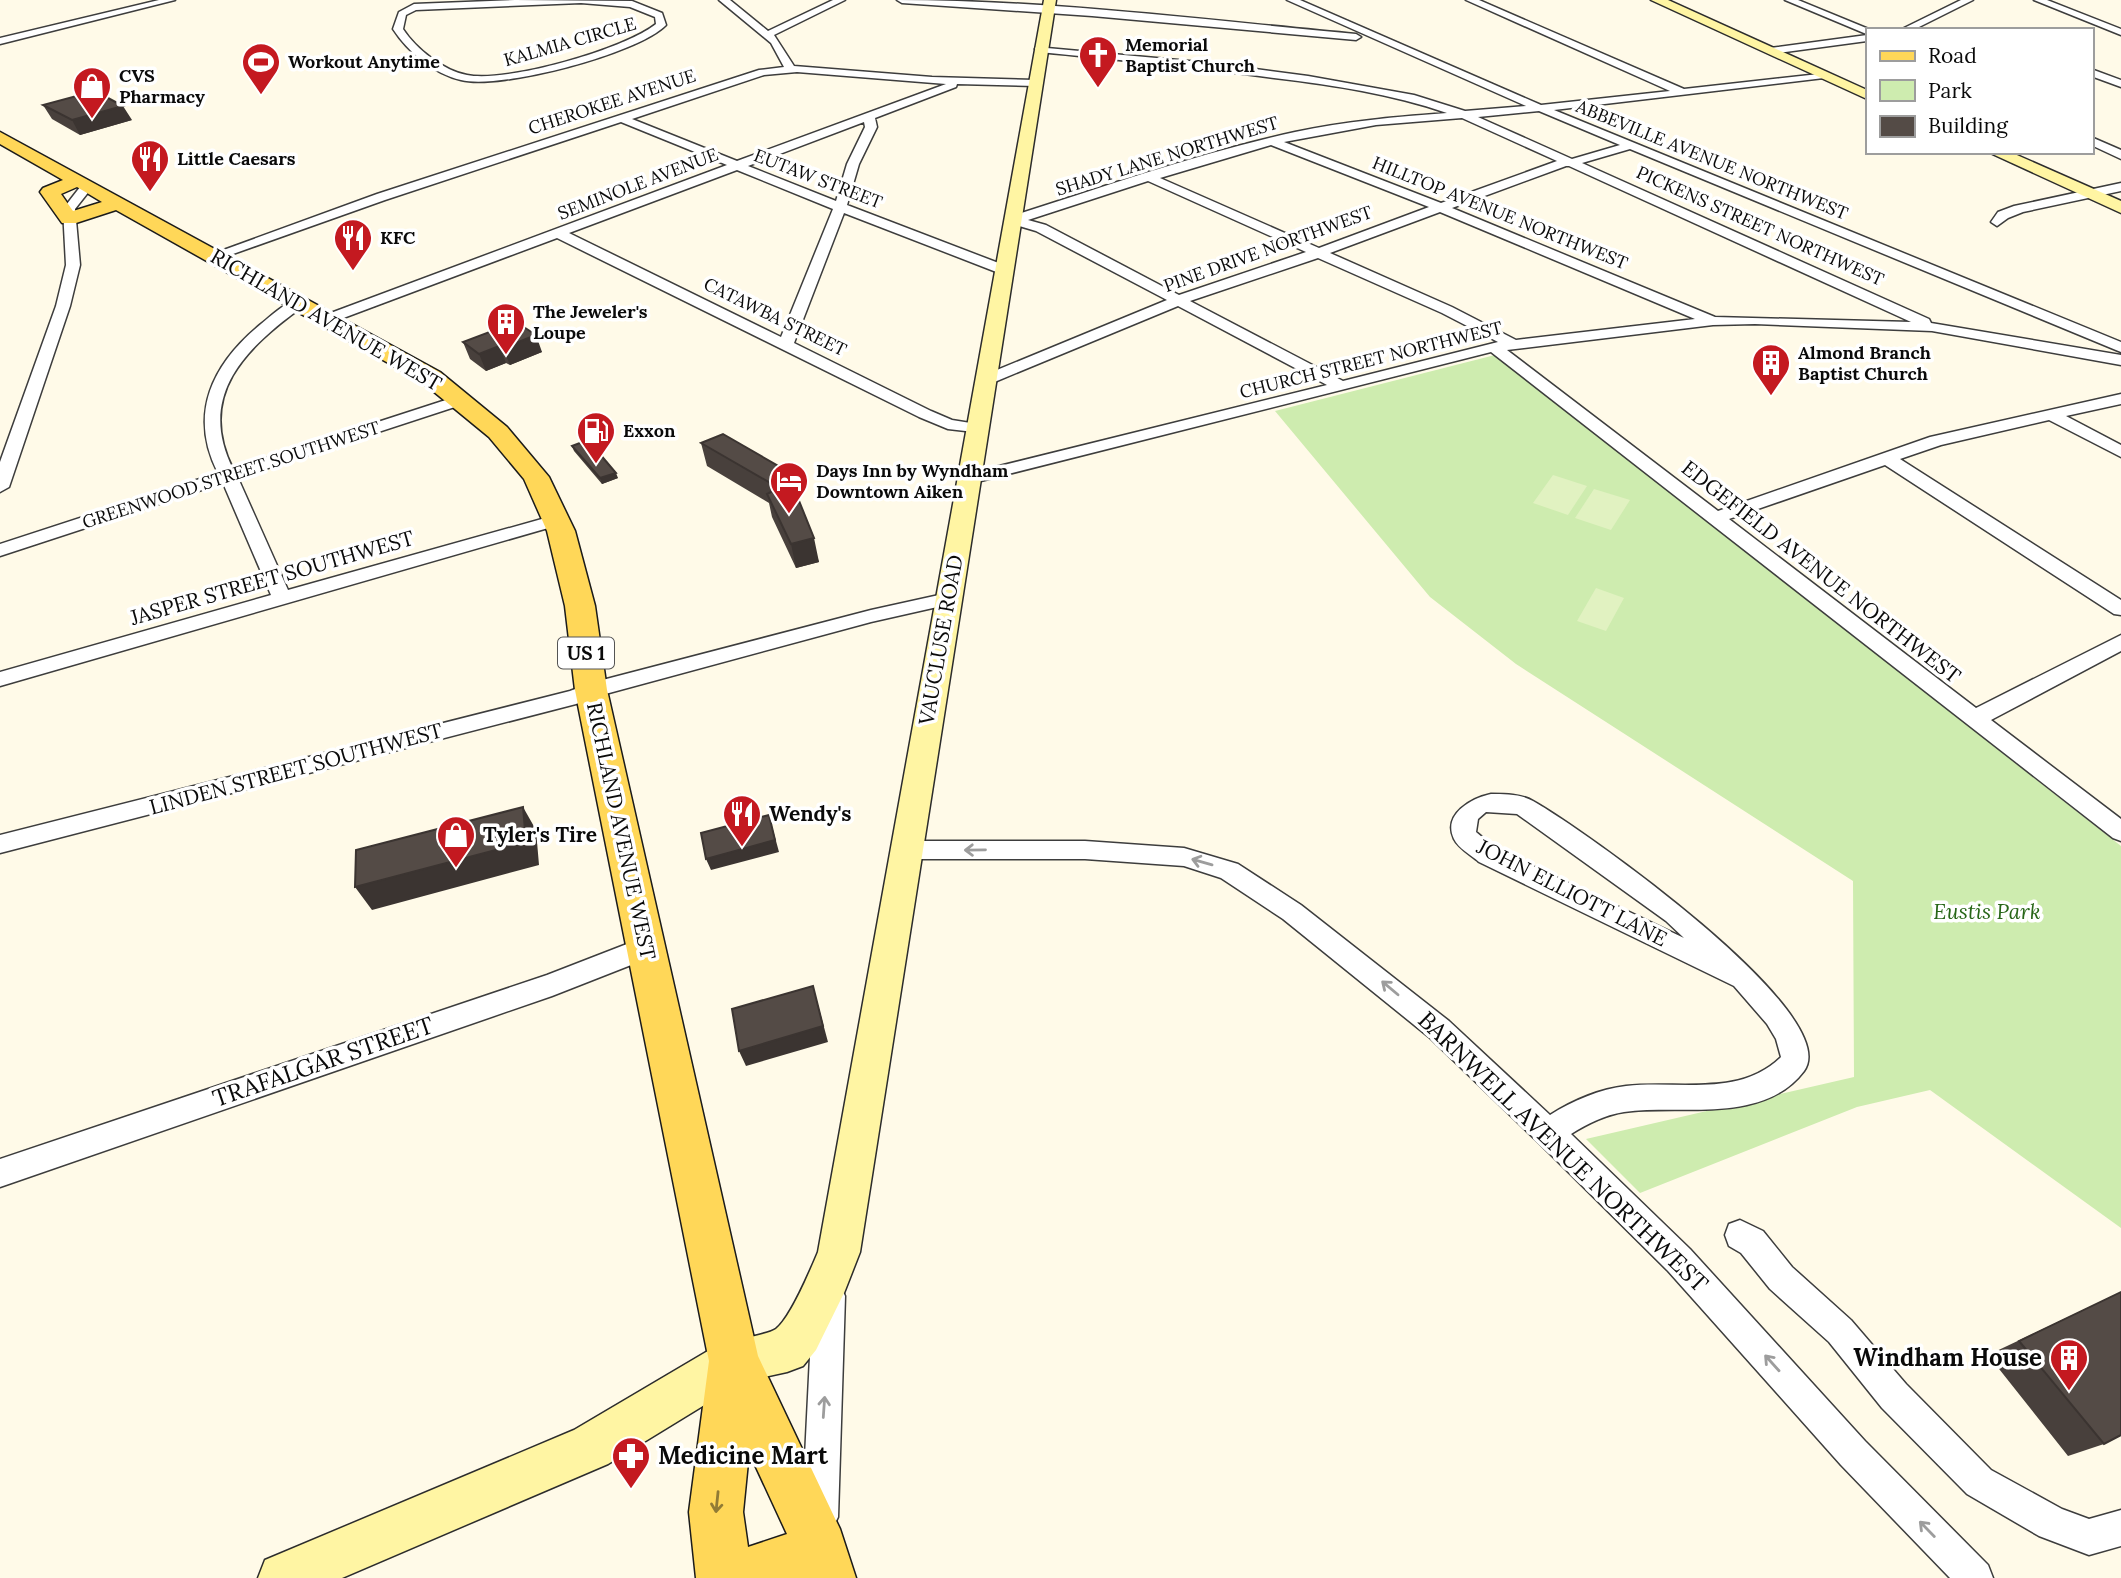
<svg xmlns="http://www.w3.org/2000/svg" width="2121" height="1578" viewBox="0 0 2121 1578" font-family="Lora,serif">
<rect width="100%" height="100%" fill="#fffae8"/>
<path fill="#ceecaf" d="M1495 355 2121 846V1228L1930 1090 1857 1107 1640 1193 1586 1139 1854 1077 1853 881 1516 664 1430 597 1275 411Z"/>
<path fill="#e1f2c1" d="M1553 475 1587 486 1568 515 1533 503Z
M1594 489 1630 500 1611 530 1575 518Z
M1596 588 1624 598 1606 631 1577 621Z"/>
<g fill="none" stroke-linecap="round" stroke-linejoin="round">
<defs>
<path id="street" d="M159 0H175L0 44V38Z
M515 0 632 1 662 13 666 25C638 54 500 90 461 80 434 74 408 52 393 29L399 12 414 4ZM581 3 630 7 655 17 656 24C625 49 507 83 467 75 444 71 416 49 403 29L406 15 416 10Z
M719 0H730L768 31 833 0H845L774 35 794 66 932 77 1035 80 1040 83 1035 86 957 84 956 87 875 118 877 127 859 164 847 205 1009 267V273H999L844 213 794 343 931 411 952 420 983 425 985 429 983 433 948 429 919 417 557 238 330 323 325 324 318 320 320 317 727 165 621 122 385 200 219 259H209L207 256 377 194 759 70 784 67 771 43ZM797 72 946 84 737 161 632 119 764 75ZM864 122 865 127 847 164 836 201 748 166ZM737 170 833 209 781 337 569 233Z
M897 0C1050 0 1204 20 1356 34L1361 37 1356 40 1092 16 902 3Z
M1287 0H1300L1541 105 1670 91 1466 0H1479L1684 89 1828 73 1829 75 1824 78 1554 110 2121 342V352L2116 350 1630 149 1582 163 1929 319 1931 323 2121 355V365L1932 331 1755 324 1713 325 1507 350 1718 511 1930 437 2121 394V404L2066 416 2121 445V457L2049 420 1941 445 1900 459 2121 600V615L2114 614 1885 465 1729 519 1976 708 2121 635V651L1991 720 2121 819V841L2113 838 1491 352 969 484 963 483 960 479 963 475 1327 385 1178 306 992 383H980L978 380 980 377 1167 300 1036 231 1009 223V217C1104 187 1198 153 1295 132 1345 121 1396 117 1447 113 1392 94 1333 85 1274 78 1196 67 1118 60 1040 52L1035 49 1036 47 1211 63 1308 76 1414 95 1465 111 1526 106ZM1539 111 1620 145 1572 159 1478 117ZM1462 118 1557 161 1441 203 1284 142 1376 125ZM1271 145 1429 207 1319 248 1160 178ZM1566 166H1569L1911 322 1715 317 1452 208ZM1148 181 1306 252 1179 295 1046 225 1028 220ZM1440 212 1695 319 1516 340 1452 307 1330 253ZM1318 258 1442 313 1498 342 1343 381 1190 301Z
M1785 0H1798L1871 30H1867V34L1864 33Z
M1961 0H1973L1913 30H1900Z
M2034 0H2047L2121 29V35Z
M1867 35V41L1770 54 1765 51 1770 48Z
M2091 69 2121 80V87L2091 76Z
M2091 137 2121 150V159L2091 145Z
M88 181 94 185 75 209 80 265 70 306 9 487 0 492V462L56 306 66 265 63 209 84 182Z
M2121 183V191L2023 212 2008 218 1997 226 1991 222 1998 212 2014 206Z
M297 300 304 304 302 307C246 348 196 395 233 469L455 397H467L469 400 467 403 238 478 288 590 556 515 562 516 565 520 562 524 0 686V672L271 595 223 483 0 556V544L218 473C188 414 212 364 261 324 271 316 284 303 297 300Z
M948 593 955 595 958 599 955 603 871 622 598 696 576 704 0 853V835L570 691 591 683 871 610Z
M1491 794C1505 794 1521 794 1533 801 1578 826 1846 1014 1804 1071 1763 1125 1681 1104 1624 1112 1604 1115 1587 1124 1571 1134L1690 1249 1865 1441 1988 1565 1993 1578H1950L1841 1465 1668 1271 1539 1143 1429 1037 1283 919 1221 878 1184 866 1085 859H908L900 857 896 850 900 843 908 841H1085L1184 848 1238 864 1301 905 1449 1021 1550 1115C1572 1101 1600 1089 1626 1086 1678 1080 1739 1098 1781 1057L1776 1039 1767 1024 1734 986 1479 862C1471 855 1458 848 1454 839 1442 814 1472 798 1491 794ZM1486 812 1517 814 1666 921 1684 938 1495 848 1476 832 1478 819Z
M645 937 654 940 658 948 654 956 552 996 0 1187V1159L547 975Z
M1740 1220 1763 1231 1792 1267 1851 1320 1906 1384 1991 1470 2062 1509 2089 1519 2121 1510V1546L2089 1555 2039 1536 1967 1494 1882 1408 1829 1342 1770 1289 1741 1253 1729 1246 1725 1235 1729 1224Z
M829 1280 840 1285 845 1296 838 1517 832 1529 820 1535 808 1529 802 1517 813 1296 818 1285Z"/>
<path id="secondary" d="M1044 0H1056L860 1252 844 1293 816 1350 803 1366 787 1372 742 1382 608 1464 342 1578H258L265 1560 574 1430 718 1345C731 1340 768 1335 776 1329 791 1317 810 1271 818 1252Z
M1651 0H1668L1867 90V99Z
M1988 152H2010L2121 201V213Z"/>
<path id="primary" d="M0 132 440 372 507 427 549 477 575 531 595 606 607 690 758 1356 840 1529 856 1578H696L689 1512 709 1361 575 690 565 606 547 531 524 479 489 437 422 382 116 210 76 223H62L40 192 43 188 63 180 0 144ZM77 187 102 202 73 211 61 194ZM749 1452 787 1534 748 1547 743 1512Z"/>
</defs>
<use href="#street" stroke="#3d3d3d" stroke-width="3"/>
<use href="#secondary" stroke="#2c2c2c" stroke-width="3"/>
<use href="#primary" stroke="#1b1b1b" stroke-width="3"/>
<use href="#street" fill="#fff" fill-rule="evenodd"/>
<use href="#secondary" fill="#fff5a3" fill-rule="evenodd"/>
<use href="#primary" fill="#ffd758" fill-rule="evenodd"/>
</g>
<path fill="#48403c" d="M43 105 132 120 80 135 52 119Z
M516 322 542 352 510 365 506 363 486 371 470 359 463 342Z
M701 443 787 471 819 562 796 568 772 517 769 503 707 466Z
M572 446 618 478 602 484 574 451Z
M2121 1292 2104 1444 2068 1456 1988 1355Z"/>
<path fill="#3b3431" d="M123 106 132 120 80 135 72 120Z
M536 335 542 352 510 365 503 348Z
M499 346 506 363 486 371 479 354Z
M616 473 618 478 602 484 600 478Z
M814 538 819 562 796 568 791 544Z
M523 807 536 830 539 865 372 910 355 887Z
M769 815 779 852 711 870 706 859Z
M813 986 828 1042 746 1066 739 1051Z"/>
<path fill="#544b46" stroke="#3b3431" stroke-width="2" d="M95 91 123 106 72 120 43 105Z
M516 322 536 335 503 348 499 346 479 354 463 342Z
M723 434 787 471 814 538 791 544 767 494 779 488 701 443Z
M588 440 616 473 600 478 572 446Z
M523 807 526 842 355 887 356 850Z
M769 815 775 840 706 859 701 833Z
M813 986 823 1026 739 1051 732 1009Z
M2121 1292V1435L2104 1444 2019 1341Z"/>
<defs><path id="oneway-shaft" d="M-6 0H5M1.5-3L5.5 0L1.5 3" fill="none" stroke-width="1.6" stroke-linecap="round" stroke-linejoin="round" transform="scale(1.75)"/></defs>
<g stroke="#9d9d9d">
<use href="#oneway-shaft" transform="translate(975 850) rotate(179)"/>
<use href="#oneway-shaft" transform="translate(1202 862) rotate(-164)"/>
<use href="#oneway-shaft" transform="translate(1390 988) rotate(-140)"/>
<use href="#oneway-shaft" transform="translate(1772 1363) rotate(-132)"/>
<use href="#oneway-shaft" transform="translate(824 1407) rotate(-86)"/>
<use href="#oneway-shaft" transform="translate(1927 1529) rotate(-134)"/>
</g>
<use stroke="#917b35" href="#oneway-shaft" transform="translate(717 1502) rotate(96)"/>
<defs>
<symbol id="church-pin" viewBox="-11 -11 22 30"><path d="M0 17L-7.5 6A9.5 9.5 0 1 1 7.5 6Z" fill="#c41920" stroke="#fff"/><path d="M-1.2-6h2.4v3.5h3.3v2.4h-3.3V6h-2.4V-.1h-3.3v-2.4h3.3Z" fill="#fff"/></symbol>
<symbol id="stadium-pin" viewBox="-11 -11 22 30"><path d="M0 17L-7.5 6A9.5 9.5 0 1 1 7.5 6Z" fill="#c41920" stroke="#fff"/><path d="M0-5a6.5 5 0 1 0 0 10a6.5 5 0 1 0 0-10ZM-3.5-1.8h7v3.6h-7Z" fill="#fff"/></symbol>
<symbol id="shop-pin" viewBox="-11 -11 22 30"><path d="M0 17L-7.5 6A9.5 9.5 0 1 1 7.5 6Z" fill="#c41920" stroke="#fff"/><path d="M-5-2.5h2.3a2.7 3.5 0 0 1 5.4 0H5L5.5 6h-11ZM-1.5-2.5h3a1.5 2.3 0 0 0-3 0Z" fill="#fff"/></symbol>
<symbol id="restaurant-pin" viewBox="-11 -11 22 30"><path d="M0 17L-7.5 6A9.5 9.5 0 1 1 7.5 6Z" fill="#c41920" stroke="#fff"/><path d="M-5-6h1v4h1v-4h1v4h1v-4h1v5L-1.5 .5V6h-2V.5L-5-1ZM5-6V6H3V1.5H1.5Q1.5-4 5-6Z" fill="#fff"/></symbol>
<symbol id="building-pin" viewBox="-11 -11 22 30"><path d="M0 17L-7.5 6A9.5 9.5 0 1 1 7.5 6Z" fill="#c41920" stroke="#fff"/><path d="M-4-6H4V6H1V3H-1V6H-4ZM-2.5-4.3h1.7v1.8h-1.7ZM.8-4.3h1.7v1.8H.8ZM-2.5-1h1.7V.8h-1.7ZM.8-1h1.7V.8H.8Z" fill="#fff"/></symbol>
<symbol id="fuel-pin" viewBox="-11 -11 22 30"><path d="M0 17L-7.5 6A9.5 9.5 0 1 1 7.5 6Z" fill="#c41920" stroke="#fff"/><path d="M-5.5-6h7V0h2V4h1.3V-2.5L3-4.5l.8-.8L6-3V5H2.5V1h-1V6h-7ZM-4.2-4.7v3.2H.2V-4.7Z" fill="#fff"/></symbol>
<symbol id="hotel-pin" viewBox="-11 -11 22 30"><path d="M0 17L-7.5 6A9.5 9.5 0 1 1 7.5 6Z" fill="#c41920" stroke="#fff"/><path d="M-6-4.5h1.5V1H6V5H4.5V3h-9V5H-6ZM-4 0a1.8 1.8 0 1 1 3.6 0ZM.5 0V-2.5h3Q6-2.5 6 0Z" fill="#fff"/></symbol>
<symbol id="pharmacy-pin" viewBox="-11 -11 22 30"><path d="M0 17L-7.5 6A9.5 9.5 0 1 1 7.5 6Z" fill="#c41920" stroke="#fff"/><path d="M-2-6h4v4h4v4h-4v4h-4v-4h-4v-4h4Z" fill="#fff"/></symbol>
</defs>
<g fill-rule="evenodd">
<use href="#church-pin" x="1076" y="33" width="44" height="60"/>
<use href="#stadium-pin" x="239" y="40" width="44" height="60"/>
<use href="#shop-pin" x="70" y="64" width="44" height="60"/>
<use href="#restaurant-pin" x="128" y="137" width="44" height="60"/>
<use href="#restaurant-pin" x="331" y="216" width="44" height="60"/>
<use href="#building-pin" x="484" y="300" width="44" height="60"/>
<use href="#building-pin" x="1749" y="341" width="44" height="60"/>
<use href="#fuel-pin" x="574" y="409" width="44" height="60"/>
<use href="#hotel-pin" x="767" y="459" width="44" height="60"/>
<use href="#restaurant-pin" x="720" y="792" width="44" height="60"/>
<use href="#shop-pin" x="434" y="813" width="44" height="60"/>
<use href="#building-pin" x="2047" y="1336" width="44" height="60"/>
<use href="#pharmacy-pin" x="609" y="1434" width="44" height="60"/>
</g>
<g text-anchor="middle" stroke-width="7" stroke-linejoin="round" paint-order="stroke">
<g font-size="18" fill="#0a0a0a" stroke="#fff">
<text transform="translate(570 42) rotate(-16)" y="6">KALMIA CIRCLE</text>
<text transform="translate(612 102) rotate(-18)" y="6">CHEROKEE AVENUE</text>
<text transform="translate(1167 156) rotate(-17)" y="6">SHADY LANE NORTHWEST</text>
<text transform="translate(1712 160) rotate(22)" y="6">ABBEVILLE AVENUE NORTHWEST</text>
<text transform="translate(818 179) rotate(21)" y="6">EUTAW STREET</text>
<text transform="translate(638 184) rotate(-21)" y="6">SEMINOLE AVENUE</text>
<text transform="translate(1500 213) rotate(22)" y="6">HILLTOP AVENUE NORTHWEST</text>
<text transform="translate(1760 226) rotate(24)" y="6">PICKENS STREET NORTHWEST</text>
<text transform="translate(1268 249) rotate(-20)" y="6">PINE DRIVE NORTHWEST</text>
<text transform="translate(775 317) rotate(26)" y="6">CATAWBA STREET</text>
<text transform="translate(1371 360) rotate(-14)" y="6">CHURCH STREET NORTHWEST</text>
<text transform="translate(231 475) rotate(-18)" y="6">GREENWOOD STREET SOUTHWEST</text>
</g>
<g font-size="18" font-weight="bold" fill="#0a0a0a" stroke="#fff" text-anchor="start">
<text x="1125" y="51">Memorial<tspan x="1125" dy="21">Baptist Church</tspan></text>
<text x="288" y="68">Workout Anytime</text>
<text x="119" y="82">CVS<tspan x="119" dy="21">Pharmacy</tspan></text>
<text x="177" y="165">Little Caesars</text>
<text x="380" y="244">KFC</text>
<text x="533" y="318">The Jeweler's<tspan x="533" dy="21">Loupe</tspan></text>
<text x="1798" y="359">Almond Branch<tspan x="1798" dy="21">Baptist Church</tspan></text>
<text x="623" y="437">Exxon</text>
<text x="816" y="477">Days Inn by Wyndham<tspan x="816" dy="21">Downtown Aiken</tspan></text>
</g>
<rect fill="#fff" stroke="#545454" stroke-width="2" x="558" y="637.5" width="56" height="31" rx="5"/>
<g font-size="19" font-weight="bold" fill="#0a0a0a">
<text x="586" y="660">US 1</text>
</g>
<g font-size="21" fill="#0a0a0a" stroke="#fff">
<text transform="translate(326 320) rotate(30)" y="7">RICHLAND AVENUE WEST</text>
<text transform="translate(1821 572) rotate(38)" y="7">EDGEFIELD AVENUE NORTHWEST</text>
<text transform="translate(272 578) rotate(-16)" y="7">JASPER STREET SOUTHWEST</text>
<text transform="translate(941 640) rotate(-80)" y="7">VAUCLUSE ROAD</text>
<text transform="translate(296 769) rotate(-15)" y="7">LINDEN STREET SOUTHWEST</text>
<text transform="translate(621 831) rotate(78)" y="7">RICHLAND AVENUE WEST</text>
<text transform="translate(1572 893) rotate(27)" y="7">JOHN ELLIOTT LANE</text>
</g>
<g font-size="21" font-weight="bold" fill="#0a0a0a" stroke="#fff" text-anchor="start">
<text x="769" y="821">Wendy's</text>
<text x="483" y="842">Tyler's Tire</text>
</g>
<g font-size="21" font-style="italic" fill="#276617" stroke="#fff">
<text x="1987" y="919">Eustis Park</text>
</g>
<g font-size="24" fill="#0a0a0a" stroke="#fff">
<text transform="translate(323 1062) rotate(-19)" y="8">TRAFALGAR STREET</text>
<text transform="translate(1563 1152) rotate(44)" y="8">BARNWELL AVENUE NORTHWEST</text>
</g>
<g font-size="24" font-weight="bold" fill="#0a0a0a" stroke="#fff" text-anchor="end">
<text x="2042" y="1366">Windham House</text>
<text x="658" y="1464" text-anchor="start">Medicine Mart</text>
</g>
</g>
<rect x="1866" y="28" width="228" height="126" fill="#ffffff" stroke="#9d9d9d" stroke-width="2"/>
<rect x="1880" y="51" width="35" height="10" fill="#ffd758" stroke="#9d9d9d" stroke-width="2"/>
<text x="1928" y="63" font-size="21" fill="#0a0a0a">Road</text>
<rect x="1880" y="80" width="35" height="21" fill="#ceecaf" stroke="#9d9d9d" stroke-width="2"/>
<text x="1928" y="98" font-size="21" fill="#0a0a0a">Park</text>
<rect x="1880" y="116" width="35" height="21" fill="#544b46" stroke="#9d9d9d" stroke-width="2"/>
<text x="1928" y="133" font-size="21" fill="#0a0a0a">Building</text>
</svg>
